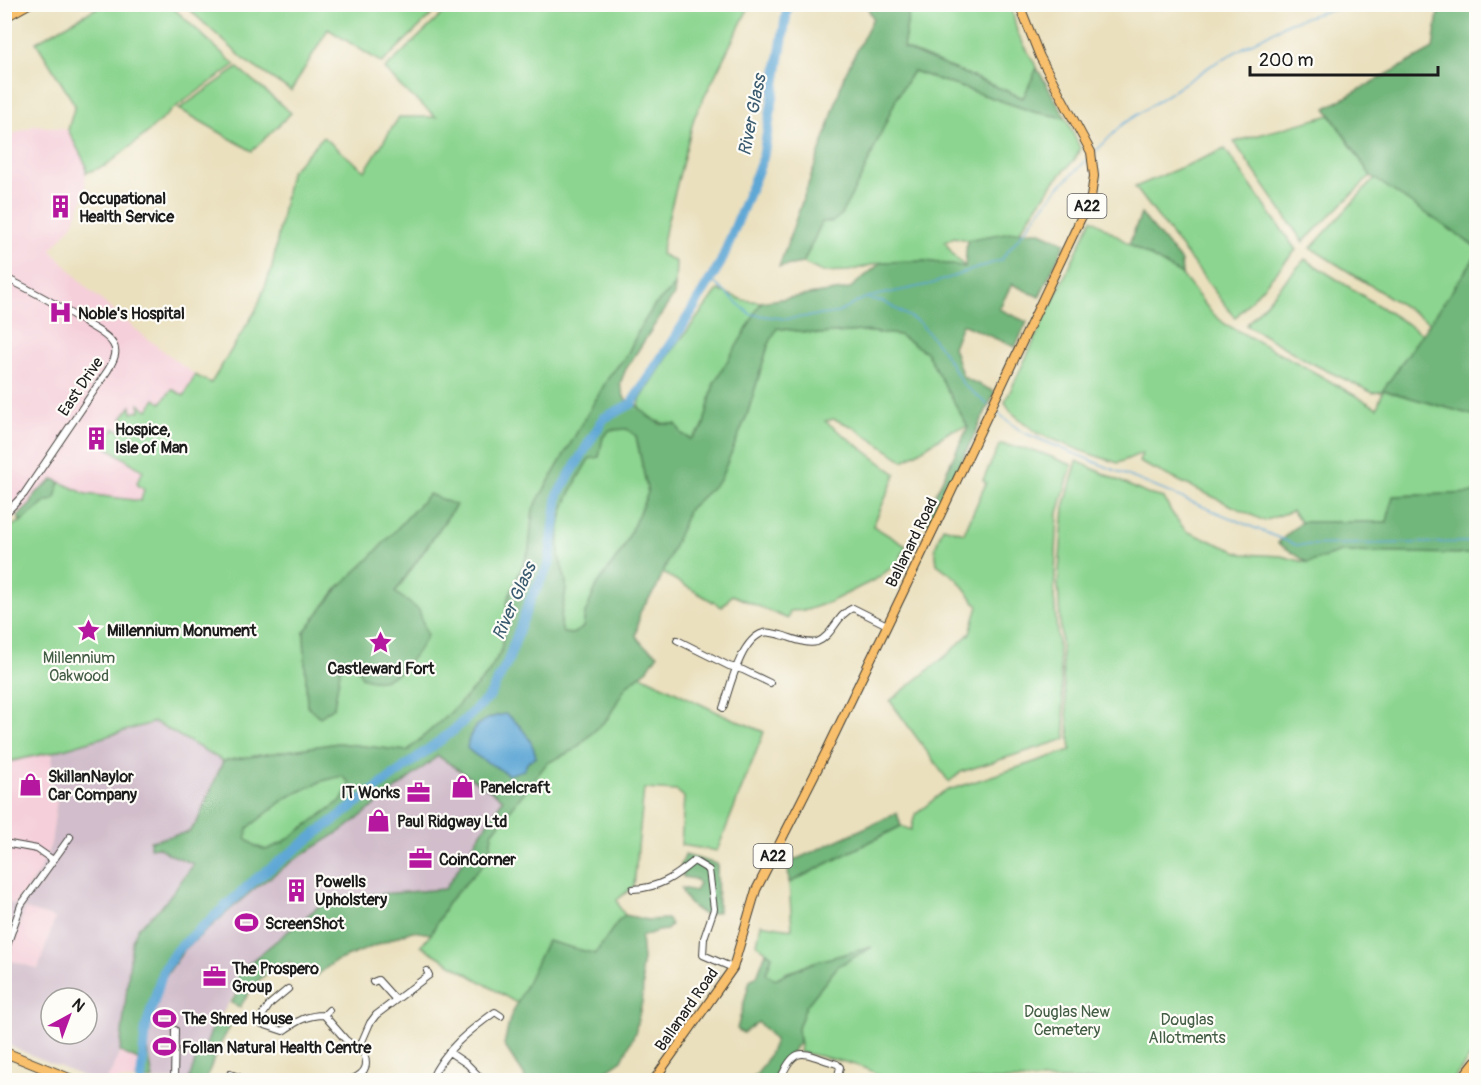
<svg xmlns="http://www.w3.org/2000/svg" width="1481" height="1085" viewBox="0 0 1481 1085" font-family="Pangolin,sans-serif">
<rect width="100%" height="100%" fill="#fdfcf7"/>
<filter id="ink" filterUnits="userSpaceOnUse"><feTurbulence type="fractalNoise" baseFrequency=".0167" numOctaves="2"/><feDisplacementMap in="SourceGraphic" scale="12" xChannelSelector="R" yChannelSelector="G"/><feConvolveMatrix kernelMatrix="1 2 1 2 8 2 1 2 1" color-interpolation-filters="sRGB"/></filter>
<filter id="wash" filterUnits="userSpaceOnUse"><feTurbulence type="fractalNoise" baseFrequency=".008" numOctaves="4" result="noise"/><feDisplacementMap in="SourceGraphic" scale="24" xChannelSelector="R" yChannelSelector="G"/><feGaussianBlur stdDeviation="1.35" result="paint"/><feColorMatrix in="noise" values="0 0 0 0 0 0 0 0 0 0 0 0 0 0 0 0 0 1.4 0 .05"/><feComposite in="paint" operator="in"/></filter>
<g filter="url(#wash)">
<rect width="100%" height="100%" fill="#eae0be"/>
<path fill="#f5cfda" d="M36 125 68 130 86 165 85 193 73 224 51 250 89 290 144 336 195 375 165 434 147 478 140 501 86 494 54 479 34 495 31 504 5 524V137Z
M53 752 50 798 57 800 51 844 40 870 15 904 5 902 4 770 7 762Z
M25 909 55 918 38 969 9 960Z
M120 1052 138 1060 139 1068 134 1080H107Z"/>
<path fill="#d1bdcb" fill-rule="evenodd" d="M155 722 223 761 194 863 163 905 120 1052 107 1080H92L5 1044 4 902 16 904 40 870 51 844 57 800 49 798 53 752ZM25 909 55 918 38 969 9 960ZM51 998H87V1034H51Z
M437 756 503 799 445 889 406 891 251 968 220 1017 195 1080H134L139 1068 146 1035 165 977 184 950 254 889 294 860 346 828Z"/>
<path fill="#8cd590" stroke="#547856" stroke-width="1.5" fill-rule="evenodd" d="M102 5H170L235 65 173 109 146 134 107 165 86 173V165L68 130 75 105 36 42Z
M184 5H442L382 63 328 29 291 91 247 62Z
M452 5H750L694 118 667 223 661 254 676 262 675 286 654 306 639 330 627 355 610 375 533 509 529 550 508 599 501 651 487 675 450 713 407 751 338 743 223 761 155 722 53 752 8 762 5 770V529L20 522 47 501 54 500 60 482 86 494 141 501 144 489 138 486 137 482 143 471 104 445 115 428 122 432 129 423 122 418 131 406 132 413 140 411 139 404 148 410 155 399 161 403 172 389 184 396 195 375 211 383 256 310 272 268 290 172 323 137 365 171 399 117H436L401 87 385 69ZM455 506 395 593 362 677 355 662 342 660 307 706 304 632 338 588 367 561Z
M910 5H1011L1017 32 1037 68 1024 98 903 48Z
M238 68 291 113 252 151 179 109Z
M913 71 1034 112 1066 118 1080 148 1075 159 1054 182 1019 232 967 240 954 237 945 242 954 256 965 267 926 261 882 262 849 271 822 272 803 263 822 222 840 216 862 176 897 97Z
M1330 115 1371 176 1303 242 1234 142Z
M1225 149 1296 250 1235 318 1135 187Z
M1375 178 1476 247V256L1430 323 1311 248Z
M1092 219 1129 244 1182 275 1211 312 1225 324 1298 363 1377 408 1383 391 1373 393 1311 363 1246 325 1305 259 1423 334 1383 390 1476 416V493L1394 496 1387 522H1301L1292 511 1264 521 1139 462 1142 453 1118 463 1090 454 1037 433 1011 412 1005 402Z
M718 290 743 300 761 302 746 332 714 383 703 428 691 439 682 434 676 424C657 424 652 420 639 407L640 400 669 355Z
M777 328 819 334 862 331 900 335 926 352 968 427 952 430 904 461 853 427 834 419 825 421 896 474 873 526 906 546 898 563 876 579 830 602 807 610 790 611 788 619 732 595 722 607 663 573 689 509 720 479 747 415 768 346Z
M627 429 636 436 648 493 623 549 597 585 585 614 583 628 573 634 563 633C557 618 565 604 566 587 567 577 560 566 559 555 556 514 569 493 589 458L599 457 603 437 610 430Z
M1000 444 1036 451 1072 465 1058 513 1054 596 1066 739 961 772 949 782 890 701 947 655 970 633 978 606 957 579 937 564 935 548 943 527 964 533 986 483 983 480Z
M1077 461 1147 494 1164 498 1172 513 1186 531 1243 554 1281 556 1308 563 1341 552 1476 554V1049L1453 1080H884C873 1065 818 1056 799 1052L800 1045 798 1028 806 1006 838 966 869 948 788 972 775 979 766 974 772 956 757 944 761 924 792 929 789 883 901 826 911 830 915 815 943 792 1071 750 1063 676 1058 584 1064 507Z
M641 675 717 712 764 732 717 851 681 845 684 797 677 791 644 789 634 886 617 900 620 908 625 915 619 920 595 954 547 941 518 1004 421 946 431 934 449 901 489 858 492 833 547 763 574 750 608 718 626 686Z
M342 776 350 783 342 800 282 843 266 850 255 846 245 838 247 828 286 798 322 781Z"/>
<path fill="#71b67a" stroke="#46694b" stroke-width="1.5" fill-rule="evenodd" d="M866 5H910L903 48 1023 98 1037 68 1066 118 1034 112 913 71 897 97 862 176 840 216 832 222H822L803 263 779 267 827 131 844 76 873 18Z
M1439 6 1476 5V247L1371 176 1326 108 1433 49Z
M1141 214 1181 261 1182 275 1129 244Z
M1038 231 1065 243 1039 297 1012 284 999 309 1027 322 1015 347 962 324 953 347 963 377 995 392 930 526 927 523 934 497 968 427 926 352 899 335 862 331 819 334 777 328 768 346 747 415 720 480 689 509 657 587 640 612 636 636 644 646 658 654 648 669 626 686 608 718 574 750 547 763 492 833 489 858 449 901 431 934 412 931 334 962 316 976 315 966 301 976 290 962C262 971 255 983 240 1007L231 1003 237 993 231 984 248 964 318 907 341 897 445 889 503 799 438 756 346 828 294 860 254 889 184 950 165 977 146 1035 153 1080H137L139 1069 138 1060 120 1052 132 941 138 928 163 905 194 864 169 854 158 847 150 848V841L189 832 198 820 223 761 338 743 407 751 450 713 487 675 501 651 508 599 529 550 533 509 610 375 627 355 639 330 654 306 675 286 674 295 626 369 620 384 625 399 639 407 649 417 661 424H676L682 434 691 439 703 428 714 383 745 332 761 302 849 289 882 262 926 261 965 267 967 240 1011 232ZM627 429 636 436 648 493 623 549 597 585 585 614 583 628 572 634 563 633C557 618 565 604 566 587 567 577 560 566 559 555 556 514 569 493 589 459L599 457 603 437 610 430ZM342 776 350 783 342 800 282 843 266 850 255 846 246 838 248 828 286 798 322 781Z
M1476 256V416L1383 390Z
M54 479 60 482 54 500 47 501 20 522 18 516 31 504 34 495Z
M1476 493V554L1341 552 1308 563 1278 543 1301 522H1387L1393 496Z
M429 494 456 505 395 592 419 610 427 636C414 659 392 691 362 677L355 662 342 660 334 707 320 717 307 706 304 632 338 588 367 561Z
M897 813 901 826 789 883 788 863Z
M685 855 717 864 718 912 705 915C693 908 685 902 681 888L695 891 699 884 695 879 683 877 681 864Z
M625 915 648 920 667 919 671 924 667 930 657 931 641 937 643 960 641 970 643 983 642 1002 635 1033 622 1060 593 1080H525L524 1075 504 1045 510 1018 547 941 595 954 619 920Z
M872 947 838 966 806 1006 798 1028 799 1043 783 1062 772 1080H750C763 1070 769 1056 775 1040L758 1022 743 1033 737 1029 750 980 757 976 766 952 772 956 766 974 775 979 814 962Z
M216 1017H224L231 1020 230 1027 217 1050 206 1080H189L197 1056 204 1051Z"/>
<path fill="#5ea7d5" stroke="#3d6278" stroke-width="1.5" d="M505 714C519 722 533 740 536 757L528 762 524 770 508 775C495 764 479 761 467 748 469 726 485 717 505 714Z"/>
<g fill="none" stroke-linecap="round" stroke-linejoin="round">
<path stroke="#5ea7d5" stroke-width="1.5" d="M1096 151 1123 124 1212 65 1288 23 1319 13 1361 4
M710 279 750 314 786 319 837 313 865 298 931 284 1001 260 1058 188 1088 159
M868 299 884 302 920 323 943 351 963 384 988 405
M994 410 1022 432 1296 545 1476 542"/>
<path stroke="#5ea7d5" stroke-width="10" d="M141 1080 146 1027 163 971 176 951 256 879 454 730 489 697 507 663 530 600 549 565 558 494 604 418 631 404 683 325 721 262 763 158 788 4"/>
</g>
</g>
<g filter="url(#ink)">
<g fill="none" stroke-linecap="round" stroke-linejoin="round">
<defs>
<path id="minor" d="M4 118 7 131 4 141
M4 277C33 291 60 306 87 324 95 329 108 335 113 344 119 353 112 363 108 370L24 494 4 515
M677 640 729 666 743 670 770 683
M723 708C730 688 740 640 763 633 769 631 776 634 781 635 792 638 806 645 817 642 833 636 837 614 853 608L887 625
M4 843 37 849 53 860
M633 889C659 888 675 877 694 861L709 870 714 909 704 938 703 955 733 968
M4 954 21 905 70 837
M373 982 378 980 396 1000
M288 989 270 1004 260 1019 262 1024 283 1031C297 1021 307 1015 324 1015
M329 1010 324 1015 345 1039 355 1047 360 1046
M449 1052 467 1064 479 1076
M230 1074 241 1078
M174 1080 175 1030
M350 1080C368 1073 370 1063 360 1046L370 1023 376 1015 429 975 427 971
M431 1080C444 1050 469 1031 495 1012L501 1016
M780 1080C796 1042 803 1054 837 1064L840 1067 837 1080"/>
<path id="major" d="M4 18 29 4
M654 1080 733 968 756 890 826 752 937 522 1091 197 1094 176 1091 152 1040 57 1019 4"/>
<path id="highway" d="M4 1052 73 1080
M1461 1080 1476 1061"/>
</defs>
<use href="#minor" stroke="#3b3934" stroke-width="8"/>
<use href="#major" stroke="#3b3934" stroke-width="10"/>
<use href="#highway" stroke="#3b3934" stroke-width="11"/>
<use href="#minor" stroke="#fff" stroke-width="6"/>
<use href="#major" stroke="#f8bf6c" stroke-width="8"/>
<use href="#highway" stroke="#f8bf6c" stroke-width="9"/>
</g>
</g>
<defs>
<symbol id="building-bare" viewBox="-9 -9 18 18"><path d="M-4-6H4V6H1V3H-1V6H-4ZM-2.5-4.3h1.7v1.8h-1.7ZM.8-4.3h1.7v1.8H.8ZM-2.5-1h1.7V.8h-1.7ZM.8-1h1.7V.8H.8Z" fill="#b5179e" stroke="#fdfcf7" stroke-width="2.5" paint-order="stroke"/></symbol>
<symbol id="hospital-bare" viewBox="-9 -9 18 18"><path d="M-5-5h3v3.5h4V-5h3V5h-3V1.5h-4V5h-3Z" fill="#b5179e" stroke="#fdfcf7" stroke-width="2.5" paint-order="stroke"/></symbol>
<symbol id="sight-bare" viewBox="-9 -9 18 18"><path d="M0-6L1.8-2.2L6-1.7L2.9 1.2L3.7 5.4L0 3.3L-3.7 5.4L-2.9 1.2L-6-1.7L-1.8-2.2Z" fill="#b5179e" stroke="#fdfcf7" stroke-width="2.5" paint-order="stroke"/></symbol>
<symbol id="shop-bare" viewBox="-9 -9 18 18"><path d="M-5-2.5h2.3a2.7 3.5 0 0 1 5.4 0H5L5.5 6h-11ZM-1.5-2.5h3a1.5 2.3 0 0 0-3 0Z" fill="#b5179e" stroke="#fdfcf7" stroke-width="2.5" paint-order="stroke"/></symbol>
<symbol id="office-bare" viewBox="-9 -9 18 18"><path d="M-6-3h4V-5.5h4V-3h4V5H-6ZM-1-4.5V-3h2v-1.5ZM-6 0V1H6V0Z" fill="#b5179e" stroke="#fdfcf7" stroke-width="2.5" paint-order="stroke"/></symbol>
<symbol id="stadium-bare" viewBox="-9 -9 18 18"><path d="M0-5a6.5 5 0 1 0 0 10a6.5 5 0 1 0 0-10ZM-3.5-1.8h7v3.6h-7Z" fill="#b5179e" stroke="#fdfcf7" stroke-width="2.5" paint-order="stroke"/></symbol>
</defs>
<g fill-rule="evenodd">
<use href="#building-bare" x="44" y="190" width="33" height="33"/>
<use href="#hospital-bare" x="44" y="296" width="33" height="33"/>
<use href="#building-bare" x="80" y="422" width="33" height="33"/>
<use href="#sight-bare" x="72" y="614" width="33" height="33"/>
<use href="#sight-bare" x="364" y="626" width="33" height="33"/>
<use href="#shop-bare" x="14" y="768" width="33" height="33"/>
<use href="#shop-bare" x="446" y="770" width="33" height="33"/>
<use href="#office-bare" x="402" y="776" width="33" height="33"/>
<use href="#shop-bare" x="362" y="804" width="33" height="33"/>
<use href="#office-bare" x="404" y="842" width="33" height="33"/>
<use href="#building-bare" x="280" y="874" width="33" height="33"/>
<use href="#stadium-bare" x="230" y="906" width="33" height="33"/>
<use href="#office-bare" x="198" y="960" width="33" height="33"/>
<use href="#stadium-bare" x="148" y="1002" width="33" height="33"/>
<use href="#stadium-bare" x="148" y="1030" width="33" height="33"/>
</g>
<g text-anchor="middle" stroke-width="4.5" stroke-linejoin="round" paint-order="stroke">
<g fill="#fdfcf7" stroke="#605f5e" stroke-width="1.5">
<rect x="1067.5" y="194" width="39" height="24" rx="4.5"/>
<rect x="753.5" y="844" width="39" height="24" rx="4.5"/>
</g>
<g font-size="15" font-weight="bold" fill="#1c1c1c">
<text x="1087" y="211">A22</text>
<text x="773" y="861">A22</text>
</g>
<g font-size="16" font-weight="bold" fill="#1c1c1c" stroke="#fdfcf7" text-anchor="start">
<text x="79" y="204">Occupational<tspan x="79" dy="18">Health Service</tspan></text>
<text x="78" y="319">Noble's Hospital</text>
<text x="115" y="435">Hospice,<tspan x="115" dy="18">Isle of Man</tspan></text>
<text x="107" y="636">Millennium Monument</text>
<text x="381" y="674" text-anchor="middle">Castleward Fort</text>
<text x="48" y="782">SkillanNaylor<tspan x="48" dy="18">Car Company</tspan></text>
<text x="480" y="793">Panelcraft</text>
<text x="400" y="798" text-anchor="end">IT Works</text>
<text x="397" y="827">Paul Ridgway Ltd</text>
<text x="439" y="865">CoinCorner</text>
<text x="315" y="887">Powells<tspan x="315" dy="18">Upholstery</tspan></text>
<text x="265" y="929">ScreenShot</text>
<text x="232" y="974">The Prospero<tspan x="232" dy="18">Group</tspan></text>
<text x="182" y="1024">The Shred House</text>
<text x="182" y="1053">Follan Natural Health Centre</text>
</g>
<g font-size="16" fill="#1c1c1c" stroke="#fdfcf7">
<text transform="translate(80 386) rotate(-56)" y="6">East Drive</text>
<text transform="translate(911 542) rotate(-64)" y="6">Ballanard Road</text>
<text transform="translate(686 1009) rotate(-55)" y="6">Ballanard Road</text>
</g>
<g font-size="16" fill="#435d45" stroke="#fdfcf7">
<text x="79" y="663">Millennium<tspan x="79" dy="18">Oakwood</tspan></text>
<text x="1067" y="1017">Douglas New<tspan x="1067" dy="18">Cemetery</tspan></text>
<text x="1187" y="1025">Douglas<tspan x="1187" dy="18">Allotments</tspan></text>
</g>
<g font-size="18" font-style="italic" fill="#3a5b6f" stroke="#fdfcf7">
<text transform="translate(752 115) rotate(-79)" y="6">River Glass</text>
<text transform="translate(514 601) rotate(-66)" y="6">River Glass</text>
</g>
</g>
<rect width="1481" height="1085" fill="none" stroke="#fdfcf7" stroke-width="24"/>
<g transform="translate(69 1016) rotate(41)"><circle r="28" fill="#fdfcf7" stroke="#a3a29f" stroke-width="1.5"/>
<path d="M0-4.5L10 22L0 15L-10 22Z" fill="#b5179e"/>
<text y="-9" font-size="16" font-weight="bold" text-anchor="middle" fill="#1c1c1c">N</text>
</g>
<path d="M1250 66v9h188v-9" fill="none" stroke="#1c1c1c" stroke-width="3"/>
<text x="1259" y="66" font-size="18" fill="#1c1c1c" stroke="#fdfcf7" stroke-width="4.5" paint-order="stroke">200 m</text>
</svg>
